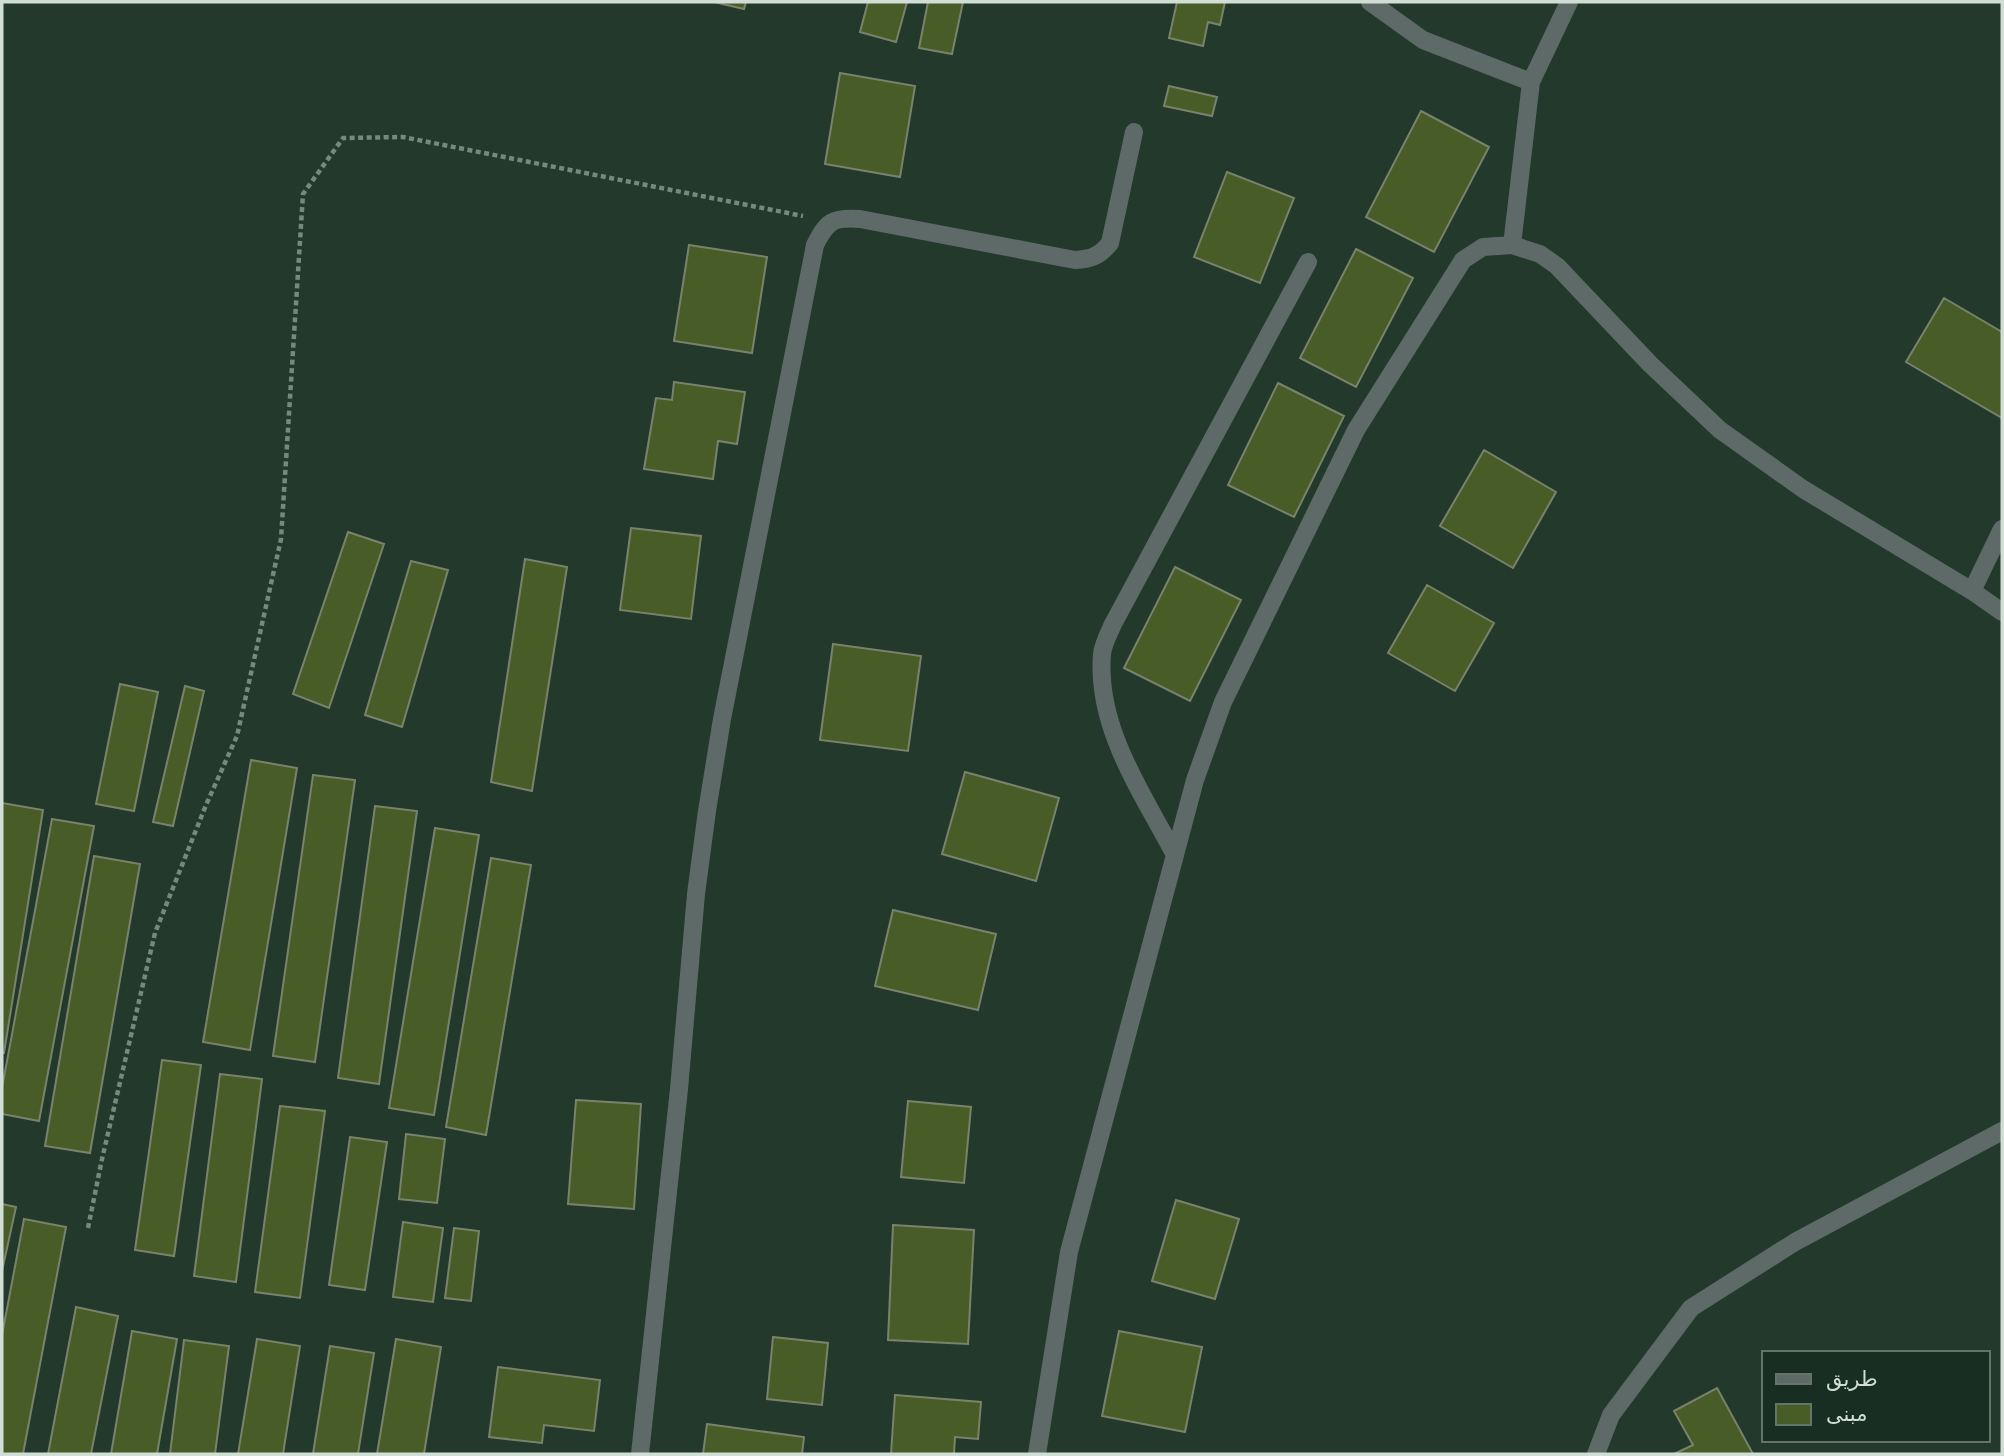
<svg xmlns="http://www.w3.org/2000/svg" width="2004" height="1456" viewBox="0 0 2004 1456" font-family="'DejaVu Sans',Cairo,sans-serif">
<rect width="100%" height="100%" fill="#23392b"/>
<path fill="#485c27" stroke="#79836c" stroke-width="2" d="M714 2H746L744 9Z
M868 2H907L896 42 860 32Z
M928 2H963L952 54 919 48Z
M1177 2H1225L1220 25 1208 22 1203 46 1169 38Z
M840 73 915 86 900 177 825 164Z
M1169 86 1217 97 1212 116 1164 106Z
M1421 111 1489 147 1434 252 1366 217Z
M1227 172 1294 198 1260 283 1194 257Z
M689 245 767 257 752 353 674 341Z
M1356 249 1413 278 1356 387 1300 358Z
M1944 298 2002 332V418L1906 362Z
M674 382 745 392 737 444 718 441 713 479 644 469 656 398 672 400Z
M1278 383 1344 416 1294 517 1228 485Z
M1484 450 1556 492 1513 568 1440 526Z
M631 528 701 536 691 619 620 610Z
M348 532 384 544 329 708 293 694Z
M525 559 567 567 532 791 491 782Z
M411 561 448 570 402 727 365 715Z
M1175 567 1241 600 1190 701 1124 668Z
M1427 585 1494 623 1455 691 1388 653Z
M833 644 921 656 908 751 820 740Z
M120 684 158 692 134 811 96 804Z
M185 686 204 691 173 826 153 822Z
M251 760 297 768 250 1050 203 1042Z
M965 772 1059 798 1036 881 942 854Z
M313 775 355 780 315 1062 273 1056Z
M2 803 43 810 4 1053H2Z
M375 806 417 811 379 1084 338 1078Z
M52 819 94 826 39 1121 2 1114V1088Z
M435 828 479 835 434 1115 389 1108Z
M94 856 140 864 90 1153 45 1146Z
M491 858 531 865 486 1135 446 1127Z
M893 910 996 934 978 1010 875 986Z
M162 1060 201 1065 174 1256 135 1250Z
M220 1074 262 1079 236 1282 194 1276Z
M576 1100 641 1104 634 1209 568 1204Z
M908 1101 971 1107 964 1183 901 1177Z
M280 1106 325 1111 300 1298 255 1292Z
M406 1134 445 1139 437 1203 399 1199Z
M350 1137 387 1142 365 1290 329 1285Z
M1176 1200 1239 1219 1215 1299 1152 1281Z
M2 1204 16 1207 2 1271Z
M24 1219 66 1227 23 1454H2V1335Z
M403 1222 443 1228 433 1302 393 1297Z
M893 1225 974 1230 968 1344 888 1340Z
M454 1228 479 1231 471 1301 445 1298Z
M76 1307 118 1316 91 1454H48Z
M132 1331 177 1339 157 1454H111Z
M1119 1331 1202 1347 1185 1432 1102 1416Z
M773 1337 828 1343 822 1405 767 1399Z
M257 1339 300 1346 283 1454H238Z
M396 1339 441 1347 424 1454H377Z
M184 1340 229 1346 215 1454H170Z
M330 1346 374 1353 358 1454H313Z
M498 1367 600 1380 594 1431 544 1425 542 1443 489 1437Z
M1717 1388 1753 1454H1674L1693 1445 1674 1411Z
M895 1395 981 1402 978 1439 955 1437 954 1454H891Z
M707 1424 804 1437 802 1454H703Z"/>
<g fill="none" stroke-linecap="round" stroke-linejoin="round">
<path stroke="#77887d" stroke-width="4.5" stroke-dasharray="5 3.5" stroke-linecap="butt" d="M88 1228 102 1159 155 933 206 805 237 736 281 539 303 194 343 138 403 137 803 216"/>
<path stroke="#5d6a68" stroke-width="18" d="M1370 2 1423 40 1531 82
M1569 2 1531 82 1512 245 1540 254 1557 266 1650 364 1720 430 1803 489 1972 591 2002 612
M1972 591 2002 529
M1175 855C1142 792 1096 728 1102 654 1103 644 1109 633 1113 624L1308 262
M640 1454 679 1089 696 894 707 811 722 719 815 245C827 221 833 217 860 219L1075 260C1091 259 1100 256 1110 243L1134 132
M1037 1454 1069 1252 1195 780 1223 702 1356 430 1463 260 1483 247 1512 245
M1596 1454 1611 1415 1691 1308 1795 1242 2002 1131"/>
</g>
<rect width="2004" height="1456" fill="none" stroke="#d1ded5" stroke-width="7"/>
<rect x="1762" y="1351" width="228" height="91" fill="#192e22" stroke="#63746a" stroke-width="2"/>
<rect x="1776" y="1374" width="35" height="10" fill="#5d6a68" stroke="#63746a" stroke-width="2"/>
<text x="1826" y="1386" font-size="21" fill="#d1ded5">طريق</text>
<rect x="1776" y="1404" width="35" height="21" fill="#485c27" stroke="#63746a" stroke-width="2"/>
<text x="1826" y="1421" font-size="21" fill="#d1ded5">مبنى</text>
</svg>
